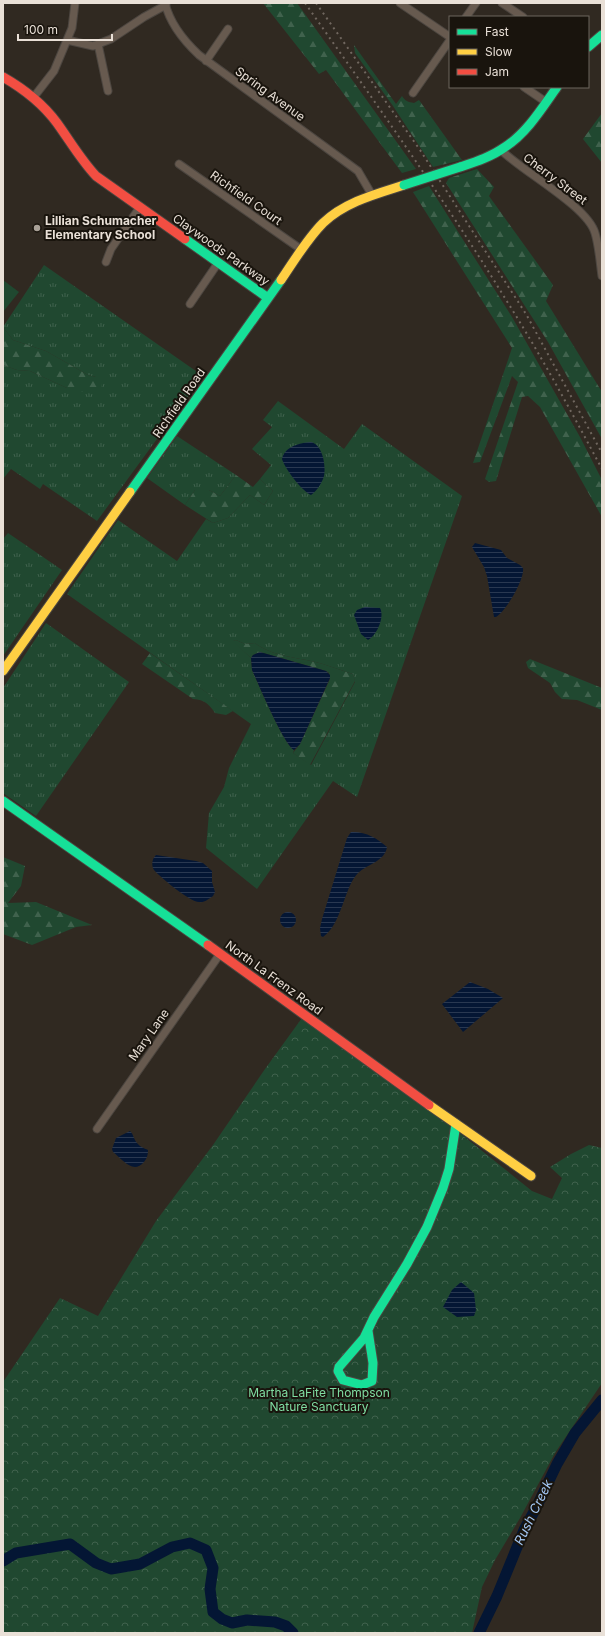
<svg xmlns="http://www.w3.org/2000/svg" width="605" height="1636" viewBox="0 0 605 1636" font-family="Inter,sans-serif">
<defs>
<pattern id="grass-tufts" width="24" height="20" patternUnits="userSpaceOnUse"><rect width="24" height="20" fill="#204830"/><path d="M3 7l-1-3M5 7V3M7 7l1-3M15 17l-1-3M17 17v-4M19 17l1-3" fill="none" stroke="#40624d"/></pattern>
<pattern id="forest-firs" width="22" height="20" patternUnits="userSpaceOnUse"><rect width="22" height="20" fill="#204830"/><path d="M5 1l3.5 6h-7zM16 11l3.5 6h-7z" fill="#40624d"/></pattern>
<pattern id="park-crowns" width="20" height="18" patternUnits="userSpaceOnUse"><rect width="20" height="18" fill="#204830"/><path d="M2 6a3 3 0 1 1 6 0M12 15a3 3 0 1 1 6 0" fill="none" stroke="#40624d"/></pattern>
<pattern id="water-rules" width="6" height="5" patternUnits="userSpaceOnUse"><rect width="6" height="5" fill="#041634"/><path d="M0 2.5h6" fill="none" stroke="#293851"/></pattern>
</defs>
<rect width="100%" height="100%" fill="#302921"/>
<path fill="url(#grass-tufts)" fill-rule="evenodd" d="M44 265 203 376 97 521 43 484 40 489 11 469 3 479V403L4 402 3 399V365L17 370 30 371 67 388 96 377 88 375 46 351 13 340 3 327Z
M278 401 344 449 362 424 462 496 357 797 333 781 257 889 206 848 209 813 224 787 229 768 251 724 67 594 118 520 177 561 206 519 213 523 228 518 250 495 264 505 273 491 260 479 271 465 252 449 272 427 263 420ZM236 640 245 644 255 643C270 655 293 657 311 661 326 664 340 670 353 674L355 682 311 765 293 753 294 750C283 743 259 685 252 670L251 658 233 641Z
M177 436 236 475 220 496 209 490H195L185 505 147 478Z
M8 533 62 570 3 656V539Z
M46 623 129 682 36 816 3 793V688Z"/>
<path fill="url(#forest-firs)" d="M263 3H297L416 169 402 173 326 70 319 74Z
M354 45 396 104 402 96C405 101 408 102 414 103L419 100 462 160 433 167 393 106 355 53Z
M602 113V163L583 139Z
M477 169 494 187 489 196 553 285 546 301 602 392V439L548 342 446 183 449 178Z
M429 186 512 317 580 437 602 480V517L540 407 528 396 522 397 496 481 489 482 485 479 518 382 512 376 480 462 473 463 512 348 413 192Z
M3 327 13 340 46 351 88 375 96 377 102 383 101 390 96 395 67 388 30 371 17 370 3 365Z
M236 475 253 487 260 479 273 491 264 505 250 495 228 518 213 523 185 505 195 490H209L220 496Z
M236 640 245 644 255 643C270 655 293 657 311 661 326 664 340 670 353 674L355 681 310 765 293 753 300 744 330 679 329 673 326 671 260 652 253 655 251 658 232 641Z
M150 653 233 711 226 715 215 713C209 704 205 700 193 699L142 664Z
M530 659 602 688V710L577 700 562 699 555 692 550 683 528 668 526 662Z
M3 857 25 866 21 886 8 903 36 902 92 925 76 927 32 945 3 934Z"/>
<path fill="url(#park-crowns)" d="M302 1018 351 1051 451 1126 532 1191 552 1199 562 1178 550 1167 571 1154 589 1145 602 1148V1383L555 1453 520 1518 495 1560 482 1587 472 1633H3V1382L60 1298 98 1316 156 1221 213 1145 265 1069Z"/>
<path fill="#204830" d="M3 280 19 292 3 312Z"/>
<path fill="url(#water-rules)" d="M311 442C323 445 326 466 324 476 322 483 317 491 311 495 302 491 285 469 282 459 285 446 300 443 311 442Z
M475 543 501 550 507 558 520 565 523 568C525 579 506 611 496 617H494L487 576 484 567 472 547Z
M365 607 380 608C385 617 377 635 368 640L361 634 354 615 357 610Z
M260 652 326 671 330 675V678L300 744 294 750C283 743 259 685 252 670L251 658 253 655Z
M351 832C365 831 377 838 387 847 385 861 368 864 358 873 344 887 342 924 323 937L321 936 320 928 322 919 347 838Z
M156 855 196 861 203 863 212 871V882L215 892 213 896C209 899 204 903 199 902 190 902 160 877 154 870 151 865 152 859 156 855Z
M280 920a8 8 0 1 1 16 0a8 8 0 1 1-16 0Z
M470 982 488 989 503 998 463 1032 442 1004Z
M130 1131C134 1135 133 1138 137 1143 140 1147 144 1148 148 1150 148 1155 147 1158 144 1162 133 1175 122 1159 113 1152L112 1149 116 1138Z
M461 1282 474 1293 476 1310 474 1316 457 1317 443 1307 452 1290Z"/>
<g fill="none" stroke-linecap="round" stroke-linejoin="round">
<path stroke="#041634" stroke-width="11" d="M3 1561 16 1553 70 1544 96 1563 111 1569 140 1564 172 1547 190 1543 206 1550 213 1568 210 1589 213 1612 222 1619 232 1623 247 1620 275 1622 286 1626 293 1633
M479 1633 497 1596 524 1530 536 1508 557 1464 575 1433 602 1400"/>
<defs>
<path id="street" d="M165 3C170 24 183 40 199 55L358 171 372 195
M400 3 450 37
M502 3 523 17
M466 17 476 3
M67 40 93 46 111 39 144 17 166 5
M98 44 108 91
M206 61 228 29
M524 87 546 102
M413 93 450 40
M33 98 54 71 72 28 75 3
M501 150C523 172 587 206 595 233 599 246 600 262 602 276
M179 164 302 250
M106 262 111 249 140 207
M190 304 218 263
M97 1129 220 954"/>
<path id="fast" d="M588 47 602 35
M460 167C475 162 491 157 505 147 527 133 542 108 557 87
M185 239 268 298
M130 492 281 280
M3 801 208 945
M368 1331 373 1363 372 1381 362 1385 343 1380 338 1371 339 1367 364 1338 374 1317 407 1264 427 1227 443 1188 449 1169 456 1124"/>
<path id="slow" d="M281 280C294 261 307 239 323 223 345 202 376 194 404 185
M3 671 130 492
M429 1105 531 1176"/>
<path id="jam" d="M3 77C24 89 43 104 57 123 70 141 81 160 96 176L185 239
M208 945 429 1105"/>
</defs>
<use href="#street" stroke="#4c4640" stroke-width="9"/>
<use href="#fast" stroke="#4c4640" stroke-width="11"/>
<use href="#slow" stroke="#4c4640" stroke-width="11"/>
<use href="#jam" stroke="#4c4640" stroke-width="11"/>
<use href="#street" stroke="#675a4f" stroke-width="7"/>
<use href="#fast" stroke="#16e098" stroke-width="9"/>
<use href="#slow" stroke="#ffcf43" stroke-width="9"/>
<use href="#jam" stroke="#f24e42" stroke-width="9"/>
<path stroke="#70675f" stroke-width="2" stroke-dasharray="2 4" stroke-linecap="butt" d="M305 3C375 102 445 200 508 303 542 357 572 413 602 469
M316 3 420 150 526 314 602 453"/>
<defs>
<path id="fast-bridge" d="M404 185 460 167"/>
</defs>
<use href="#fast-bridge" stroke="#4c4640" stroke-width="11" stroke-linecap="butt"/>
<use href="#fast-bridge" stroke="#16e098" stroke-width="9"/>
</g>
<circle fill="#a8a097" stroke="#19140d" stroke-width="1.5" cx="37" cy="228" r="4"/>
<g text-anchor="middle" stroke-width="4" stroke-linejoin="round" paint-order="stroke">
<g font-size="12" fill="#e9e0d7" stroke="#19140d">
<text transform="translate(270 94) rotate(36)" y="4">Spring Avenue</text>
<text transform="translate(555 179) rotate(37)" y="4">Cherry Street</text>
<text transform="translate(246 198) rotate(35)" y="4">Richfield Court</text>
<text transform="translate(221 250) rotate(35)" y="4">Claywoods Parkway</text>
<text transform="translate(179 403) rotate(-55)" y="4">Richfield Road</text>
<text transform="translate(274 978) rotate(36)" y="4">North La Frenz Road</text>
<text transform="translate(149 1035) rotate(-55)" y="4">Mary Lane</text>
</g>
<g font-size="12" font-weight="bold" fill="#e9e0d7" stroke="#19140d" text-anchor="start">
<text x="45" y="225">Lillian Schumacher<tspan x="45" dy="14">Elementary School</tspan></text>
</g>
<g font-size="12" fill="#7fdda2" stroke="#19140d">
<text x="319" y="1397">Martha LaFite Thompson<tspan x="319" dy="14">Nature Sanctuary</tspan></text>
</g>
<g font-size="13" font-style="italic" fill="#a3c6f3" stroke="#19140d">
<text transform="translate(533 1512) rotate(-64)" y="5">Rush Creek</text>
</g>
</g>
<rect width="605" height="1636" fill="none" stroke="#e9e0d7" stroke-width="8"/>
<rect x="449" y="16" width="140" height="72" fill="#19140d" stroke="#6c665e"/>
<rect x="457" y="29" width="20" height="6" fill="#16e098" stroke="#6c665e"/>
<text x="485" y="36" font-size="12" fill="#e9e0d7">Fast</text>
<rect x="457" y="49" width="20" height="6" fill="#ffcf43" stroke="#6c665e"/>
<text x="485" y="56" font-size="12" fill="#e9e0d7">Slow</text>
<rect x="457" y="69" width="20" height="6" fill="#f24e42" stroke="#6c665e"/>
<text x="485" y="76" font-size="12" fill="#e9e0d7">Jam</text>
<path d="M18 34v6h94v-6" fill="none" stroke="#e9e0d7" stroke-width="2"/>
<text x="24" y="34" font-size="12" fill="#e9e0d7" stroke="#19140d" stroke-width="3" paint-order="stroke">100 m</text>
</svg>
